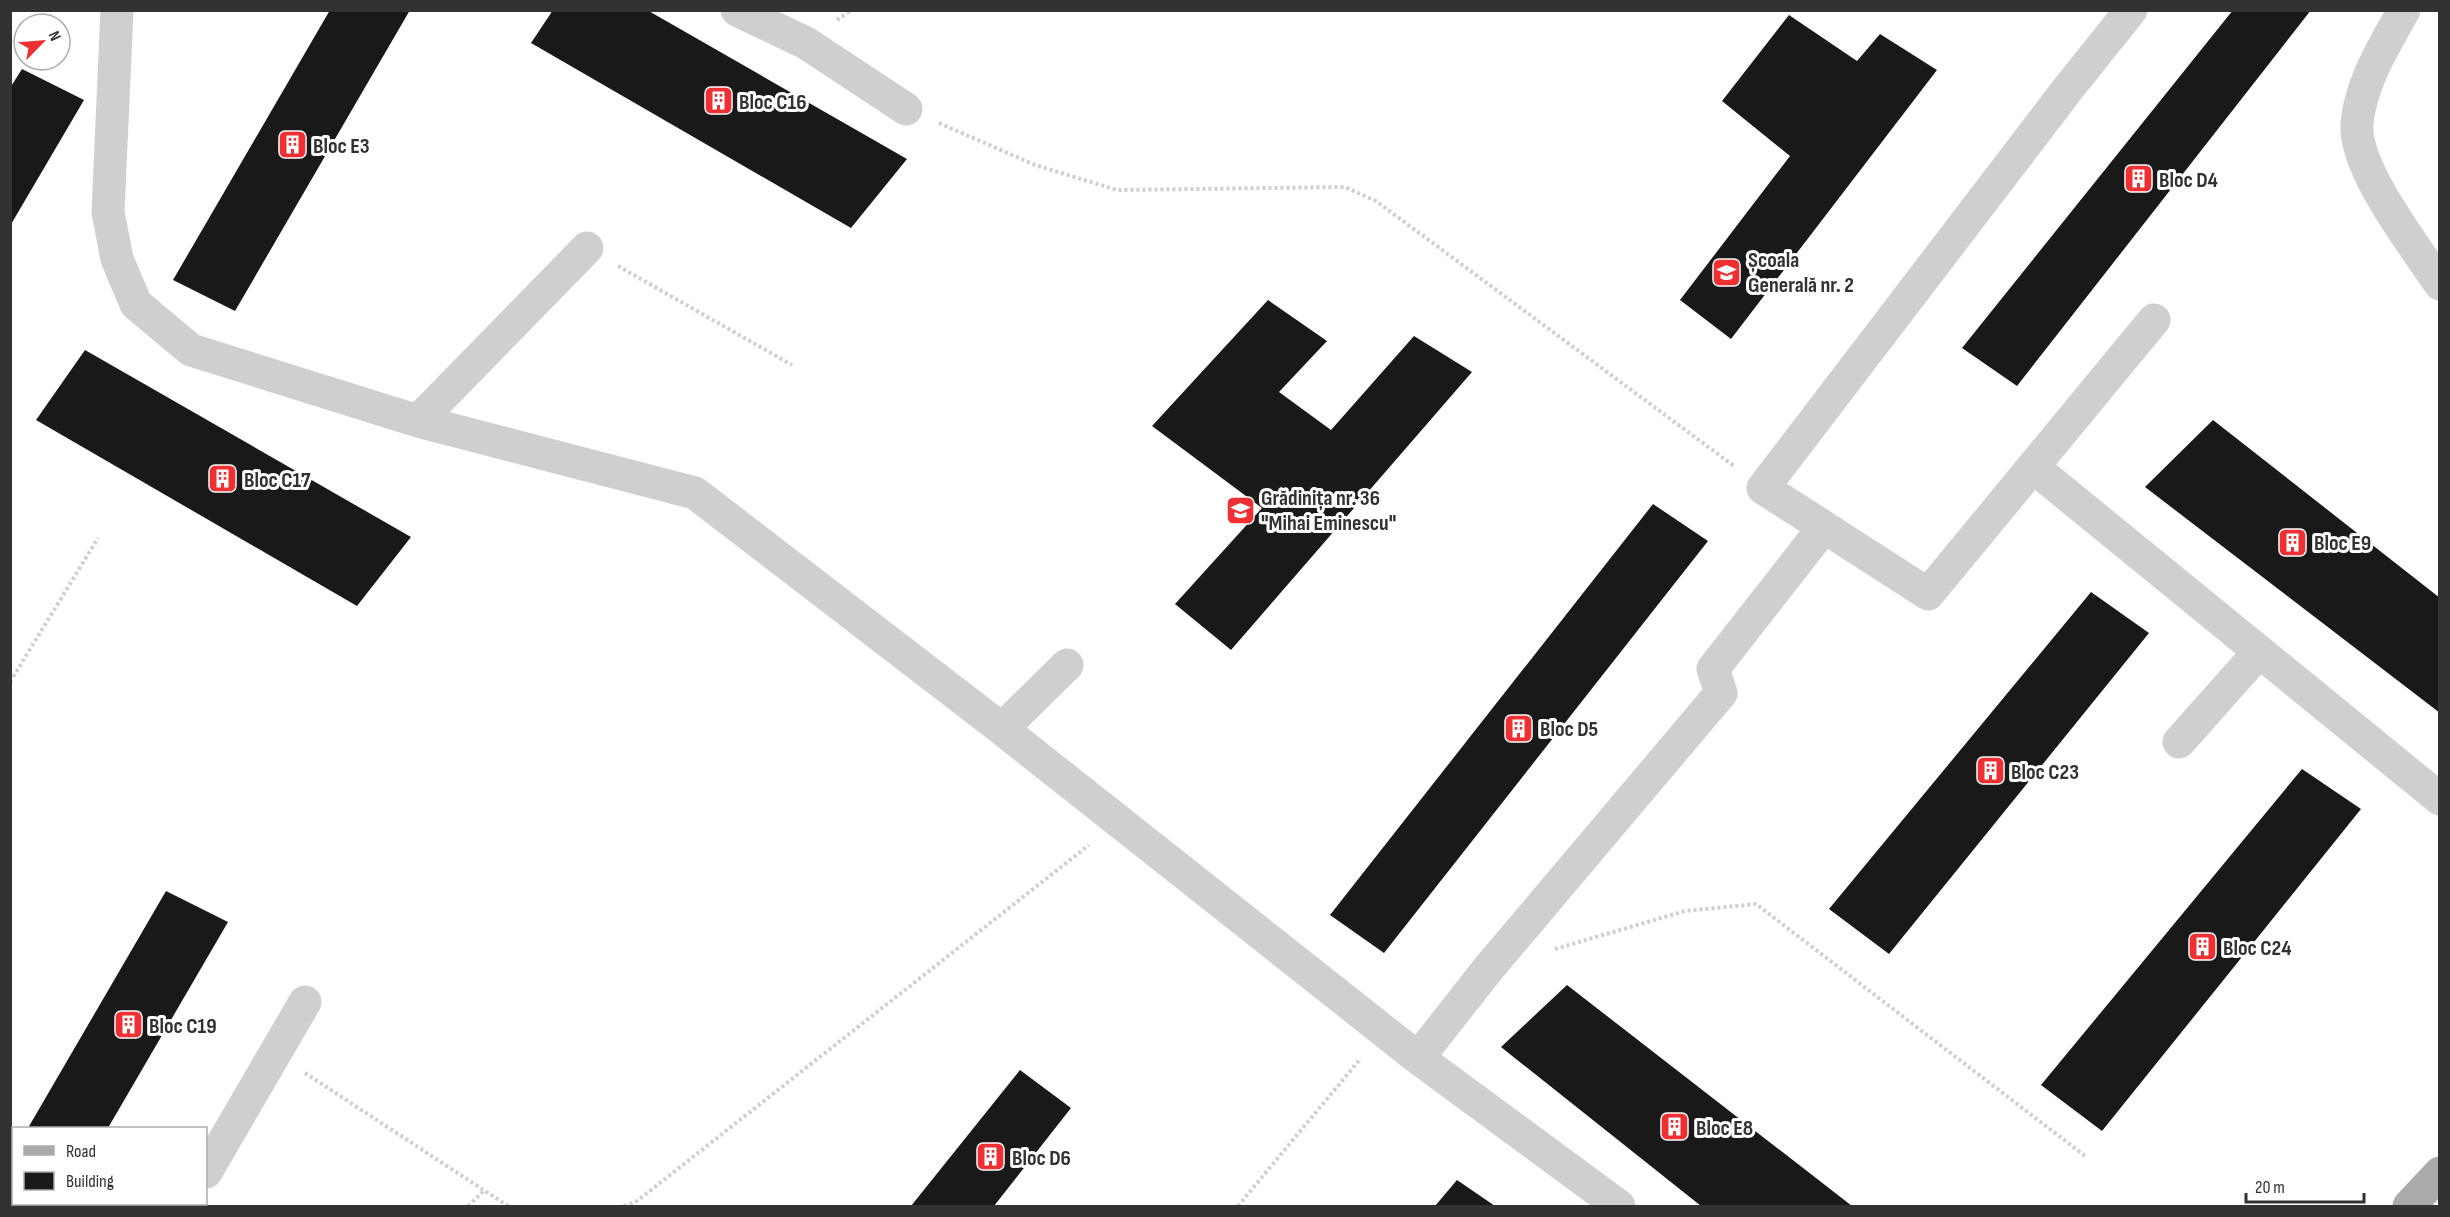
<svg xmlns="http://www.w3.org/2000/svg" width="2450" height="1217" viewBox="0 0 2450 1217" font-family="'Sofia Sans Condensed',sans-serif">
<rect width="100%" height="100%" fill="#fff"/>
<path fill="#191919" d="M330 10H410L235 311 173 280Z
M553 10H647L907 159 851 228 531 43Z
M2233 10H2311L2017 386 1962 348Z
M1789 15 1857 61 1880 34 1937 70 1731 339 1680 300 1790 156 1722 101Z
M22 69 84 100 10 226V88Z
M1268 300 1327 341 1279 392 1331 430 1414 336 1472 372 1231 650 1175 604 1262 508 1152 426Z
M85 350 411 537 357 606 36 420Z
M2213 420 2440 598V713L2145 487Z
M1653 504 1708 541 1384 953 1330 915Z
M2091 592 2149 633 1889 954 1829 909Z
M2302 769 2361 809 2102 1131 2041 1085Z
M166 891 228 922 108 1128H28Z
M1567 985 1852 1206H1701L1501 1047Z
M1020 1070 1071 1108 994 1206H911Z
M14 1153V1204H64L63 1206H10V1158Z
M1457 1180 1495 1206H1435Z"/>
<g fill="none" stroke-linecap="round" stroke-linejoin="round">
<path stroke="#cfcfcf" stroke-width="4" stroke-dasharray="3 3" stroke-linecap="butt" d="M837 20 851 10
M939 123 1035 165 1117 190 1345 187 1376 201 1734 466
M618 266 792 365
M10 682 98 538
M1555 949 1685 911 1756 904 2085 1156
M305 1073 508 1206
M468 1206 485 1190
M624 1206 637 1201 1089 845
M1238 1206 1361 1058"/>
<path stroke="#cfcfcf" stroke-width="33" d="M117 10 108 212 117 259 136 304 191 350 418 421 587 248
M737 10 806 43 906 109
M2404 10C2384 46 2361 82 2357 123 2353 168 2415 246 2440 284
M418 421 695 493 1002 729
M2033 467 2440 799
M1824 527 1763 488 2067 90 2131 10
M1067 665 1002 729 1418 1058 1619 1206
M2179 742 2259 652
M1418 1058 1488 969 1721 693 1713 669 1824 527 1928 594 2154 320
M206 1172 305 1002
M185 1206 187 1204"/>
<path stroke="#aaa" stroke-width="33" d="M2409 1206 2440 1173"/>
</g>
<defs>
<symbol id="building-square" viewBox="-11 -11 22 22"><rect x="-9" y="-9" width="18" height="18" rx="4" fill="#ef2f32" stroke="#fff"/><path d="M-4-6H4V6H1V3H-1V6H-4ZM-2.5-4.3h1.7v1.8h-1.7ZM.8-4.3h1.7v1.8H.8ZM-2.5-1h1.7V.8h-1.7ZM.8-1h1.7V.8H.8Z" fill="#fff"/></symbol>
<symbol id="school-square" viewBox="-11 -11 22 22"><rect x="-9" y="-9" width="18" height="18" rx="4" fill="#ef2f32" stroke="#fff"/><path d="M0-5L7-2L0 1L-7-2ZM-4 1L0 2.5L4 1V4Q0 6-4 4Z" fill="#fff"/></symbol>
</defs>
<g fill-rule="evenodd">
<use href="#building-square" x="702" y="84" width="33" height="33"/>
<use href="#building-square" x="276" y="128" width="33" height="33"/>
<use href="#building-square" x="2122" y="162" width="33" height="33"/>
<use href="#school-square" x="1710" y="256" width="33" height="33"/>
<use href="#building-square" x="206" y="462" width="33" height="33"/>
<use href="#school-square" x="1224" y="494" width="33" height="33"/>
<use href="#building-square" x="2276" y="526" width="33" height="33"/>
<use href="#building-square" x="1502" y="712" width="33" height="33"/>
<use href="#building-square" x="1974" y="754" width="33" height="33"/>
<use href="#building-square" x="2186" y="930" width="33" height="33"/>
<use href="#building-square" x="112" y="1008" width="33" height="33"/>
<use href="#building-square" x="1658" y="1110" width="33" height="33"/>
<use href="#building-square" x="974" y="1140" width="33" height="33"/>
</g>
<g text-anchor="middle" stroke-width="6" stroke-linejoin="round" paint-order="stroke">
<g font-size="22" font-weight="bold" fill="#323232" stroke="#fff" text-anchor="start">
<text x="739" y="109">Bloc C16</text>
<text x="313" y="153">Bloc E3</text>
<text x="2159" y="187">Bloc D4</text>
<text x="1748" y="267">Școala<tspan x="1748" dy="25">Generală nr. 2</tspan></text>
<text x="244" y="487">Bloc C17</text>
<text x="1261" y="505">Grădinița nr. 36<tspan x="1261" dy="25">"Mihai Eminescu"</tspan></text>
<text x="2314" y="550">Bloc E9</text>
<text x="1540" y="736">Bloc D5</text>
<text x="2011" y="779">Bloc C23</text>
<text x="2223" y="955">Bloc C24</text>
<text x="149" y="1033">Bloc C19</text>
<text x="1696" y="1135">Bloc E8</text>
<text x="1012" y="1165">Bloc D6</text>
</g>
</g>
<rect width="2450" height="1217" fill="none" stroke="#323232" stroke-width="24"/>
<rect x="12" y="1127" width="195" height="78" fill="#ffffff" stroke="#adadad" stroke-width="1.5"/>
<rect x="24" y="1146" width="30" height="9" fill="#aaaaaa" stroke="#adadad" stroke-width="1.5"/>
<text x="66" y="1157" font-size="18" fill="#323232">Road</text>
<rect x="24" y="1172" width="30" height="18" fill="#191919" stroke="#adadad" stroke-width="1.5"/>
<text x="66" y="1187" font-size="18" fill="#323232">Building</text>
<g transform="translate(42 42) rotate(65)"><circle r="28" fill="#ffffff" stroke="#adadad" stroke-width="1.5"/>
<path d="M0-4.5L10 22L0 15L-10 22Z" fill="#ef2f32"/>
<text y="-9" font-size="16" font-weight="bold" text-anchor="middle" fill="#323232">N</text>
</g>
<path d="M2246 1193v9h118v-9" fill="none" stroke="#323232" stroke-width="3"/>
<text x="2255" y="1193" font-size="18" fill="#323232" stroke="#ffffff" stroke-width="4.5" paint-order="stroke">20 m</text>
</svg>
